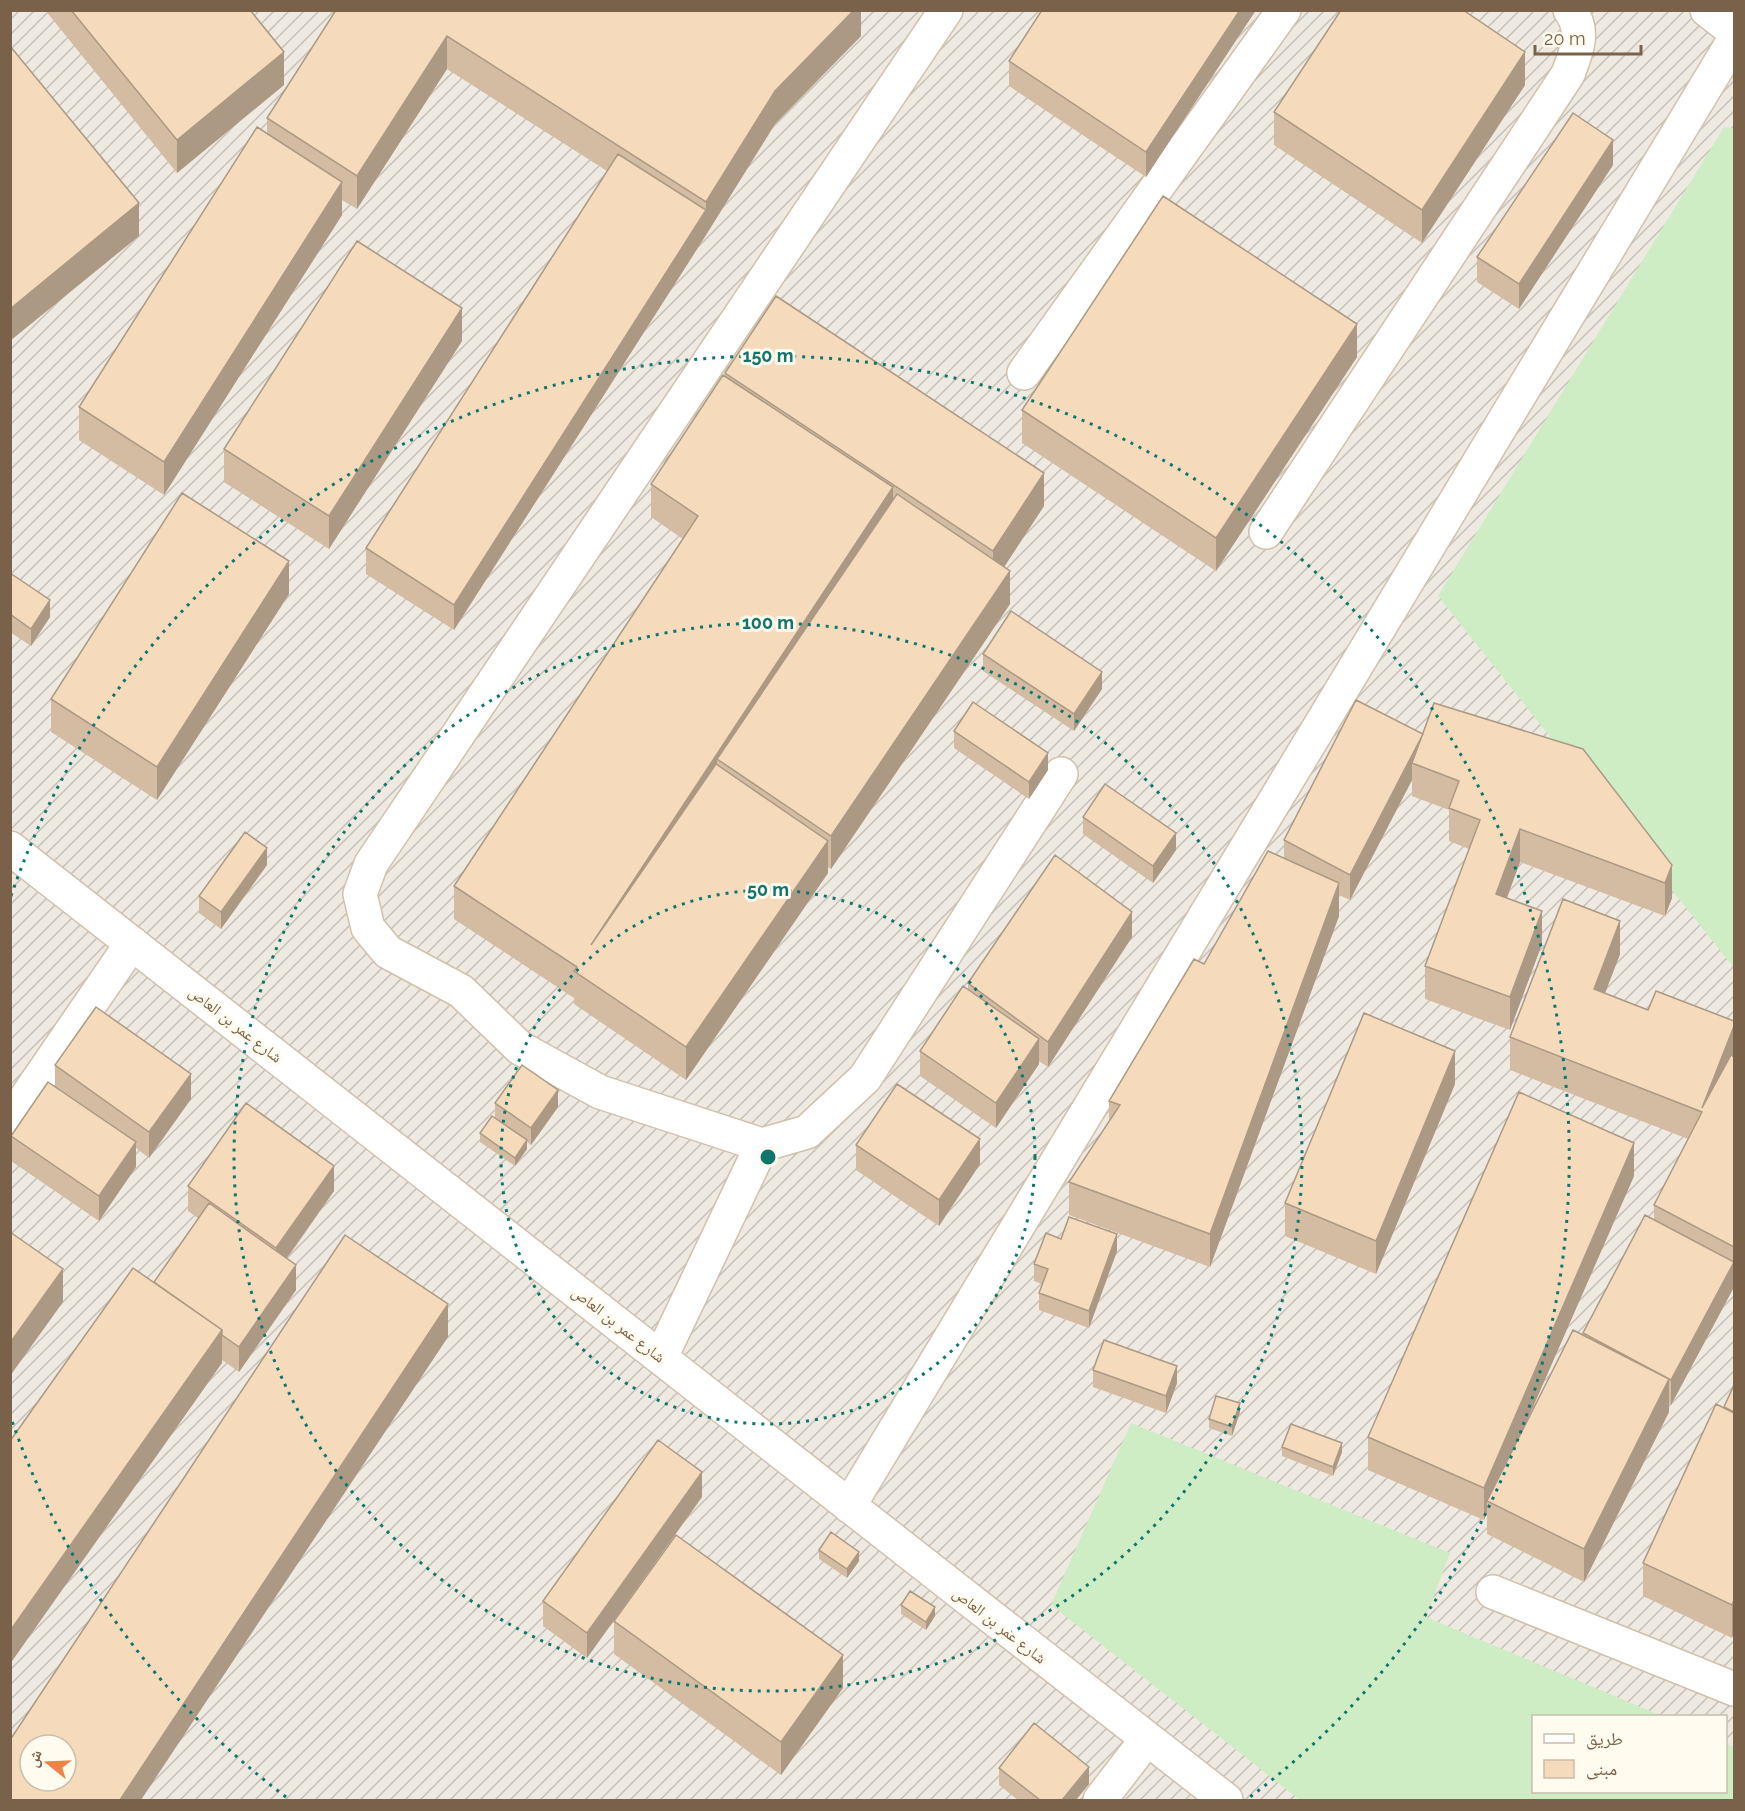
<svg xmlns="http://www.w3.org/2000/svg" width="1745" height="1811" viewBox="0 0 1745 1811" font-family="Raleway,'Noto Naskh Arabic',sans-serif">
<defs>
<pattern id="industrial-furrows" width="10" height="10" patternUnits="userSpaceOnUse" patternTransform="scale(1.5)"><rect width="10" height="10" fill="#eee9e1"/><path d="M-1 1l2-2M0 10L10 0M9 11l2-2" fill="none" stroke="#c6c0b8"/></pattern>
</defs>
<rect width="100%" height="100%" fill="#fef8e7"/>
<path fill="url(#industrial-furrows)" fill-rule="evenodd" d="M11 11H1734V1800H11ZM1534 1716H1726V1792H1534ZM30 1745H66V1781H30Z"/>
<path fill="#cfedc4" d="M1724 127 1734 128V968L1438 596Z
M1131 1423 1450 1553 1426 1617 1662 1716H1534V1792H1726V1743L1734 1747V1800H1300L1051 1605Z"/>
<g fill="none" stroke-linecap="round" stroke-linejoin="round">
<defs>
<path id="minor" d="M946 10 371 864 360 894 368 928 388 952 461 991 520 1048 600 1092 762 1145 807 1132 865 1078 1061 774
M1707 10 1734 31
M1024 373 1284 10
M1266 532 1568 74C1576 52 1586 32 1570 10
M10 848C417 1165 820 1484 1226 1800
M10 1121 132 943
M661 1357 762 1145
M849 1506 1734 40
M1493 1592 1734 1689
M1100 1800 1147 1739"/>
</defs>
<use href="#minor" stroke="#d1c1ab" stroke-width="36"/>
<use href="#minor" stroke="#fff" stroke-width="33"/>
</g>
<path fill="#d3bca2" d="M45 10H250L284 85 177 173Z
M336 10H861V36L775 124 706 235 454 630 366 574V548L607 171 447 69 357 209 342 200V215L164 495 79 440V407L267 134V118Z
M1042 10H1256L1146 177 1009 86V61Z
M1341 10H1465L1464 11 1525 85 1422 243 1274 145V112Z
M1613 165 1519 309 1477 282V257Z
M462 341 329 549 224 482V449Z
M1357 357 1216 571 1022 443V410Z
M725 373 1044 506 1004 567 1010 604 831 869 828 867V873L686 1080 574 1004V998L454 919V886L683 539 651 517V484L725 376Z
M10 573 50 617 31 646 10 632Z
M289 594 157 800 51 732V699Z
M983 654 1102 689 1074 731 983 671Z
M1356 700 1672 865V898L1665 916 1520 862 1507 898 1542 944 1510 1030 1425 999V966L1469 849 1449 841V810L1412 796V780L1350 900 1339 895V916L1210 1267 1069 1215V1182L1109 1122V1101L1204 964 1284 858V840Z
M954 731 1048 770 1029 799 954 748Z
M1083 817 1176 850 1153 883 1083 834Z
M267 865 221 929 199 913V896Z
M1132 937 1048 1067 1039 1061V1064L996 1128 920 1076V1051L968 990V983Z
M1620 954 1605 993 1648 1010 1734 1021V1280V1279V1287L1671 1405 1669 1404V1412L1584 1582 1487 1534V1512L1484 1520 1368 1470V1437L1634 1176 1525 1425 1583 1336V1333L1654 1220V1205L1688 1139 1510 1070V1037Z
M55 1065 191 1099 149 1158 136 1148V1167L99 1221 11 1161V1136L55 1086Z
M1455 1084 1376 1274 1285 1236V1203Z
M495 1103 558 1107 531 1145 527 1142V1149L515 1166 480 1142V1133L495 1118Z
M856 1145 980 1164 939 1226 856 1170Z
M188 1186 334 1191 287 1259 296 1290 239 1372 222 1360V1363L154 1282 198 1218 188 1211Z
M1061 1239 1117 1251 1089 1328 1039 1310V1293L1042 1284 1034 1281V1264Z
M1093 1370 1177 1383 1166 1413 1093 1387Z
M1734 1385 1732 1638 1643 1596V1563L1724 1408Z
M1240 1412 1232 1436 1209 1428V1419Z
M1282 1447 1342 1452 1333 1476 1282 1456Z
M702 1497 587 1658 543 1626V1601Z
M819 1550 859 1561 847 1578 819 1559Z
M901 1605 935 1616 926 1630 901 1614Z
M614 1621 843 1688 781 1775 614 1654Z
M999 1768 1089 1784 1076 1800H1018L999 1785Z"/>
<path fill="#ac9984" d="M854 10H861V36L775 124 706 235 454 630V605L706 210V202L775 91Z
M1240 10H1256L1146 177V152Z
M447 36V69L357 209V176Z
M284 52V85L177 173V140Z
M1525 52V85L1422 243V210Z
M1613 140V165L1519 309V284Z
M342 182V215L164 495V462Z
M139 203V236L10 341V309Z
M462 308V341L329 549V516Z
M1357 324V357L1216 571V538Z
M1044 473V506L993 584V551Z
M893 487V520L717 759V786L591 945Z
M289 561V594L157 800V767Z
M1010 571V604L831 869V836Z
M50 600V617L31 646V629Z
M1102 672V689L1074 731V714Z
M1423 734 1412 763V780L1350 900V875Z
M1048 753V770L1029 799V782Z
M1520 829V862L1496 927V894Z
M1176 833V850L1153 883V866Z
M828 841V873L686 1080V1047Z
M267 848V865L221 929V912Z
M1672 865V898L1665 916V883Z
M1339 883V916L1210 1267V1234Z
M1542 911V944L1510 1030V997Z
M1132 912V937L1048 1067V1042Z
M1620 921V954L1594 1022V989Z
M1734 1026V1059L1702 1108Z
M1039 1039V1064L996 1128V1103Z
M1455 1051V1084L1376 1274V1241Z
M191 1074V1099L149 1158V1132Z
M558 1090V1107L531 1145V1128Z
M980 1139V1164L939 1226V1200Z
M527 1140V1149L515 1166V1158Z
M136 1142V1167L99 1221V1196Z
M1634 1143V1176L1491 1503 1487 1501V1512L1484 1520V1488Z
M334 1166V1191L276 1273V1248Z
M1117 1234V1251L1089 1328V1311Z
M1734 1262V1287L1671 1405V1380Z
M296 1265V1290L239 1372V1347Z
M63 1269V1302L10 1376V1343Z
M448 1304V1337L141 1800H120Z
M222 1330V1363L10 1664V1631Z
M1177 1366V1383L1166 1413V1396Z
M1669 1379V1412L1584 1582V1549Z
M1240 1403V1412L1232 1436V1427Z
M1342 1443V1452L1333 1476V1467Z
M702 1472V1497L587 1658V1633Z
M859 1552V1561L847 1578V1569Z
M1734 1600V1633L1732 1638V1605Z
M935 1607V1616L926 1630V1622Z
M843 1655V1688L781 1775V1742Z
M1089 1767V1784L1076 1800H1062Z"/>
<path fill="#f5dbbc" stroke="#ac9984" stroke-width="1.5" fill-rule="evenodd" d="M71 10H250L284 52 177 140Z
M336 10H854L775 91 706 202 447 36 357 176 267 118Z
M1042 10H1240L1146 152 1009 61Z
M1341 10H1463L1525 52 1422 210 1274 112Z
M10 46 139 203 10 309Z
M1573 113 1613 140 1519 284 1477 257Z
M257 127 342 182 164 462 79 407Z
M618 154 706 210 454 605 366 548Z
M1163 196 1357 324 1216 538 1022 410Z
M357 241 462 308 329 516 224 449Z
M776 296 1044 473 993 551 725 373Z
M723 375 893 487 591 945 716 764 828 841 686 1047 574 971 577 967 454 886 698 516 651 484Z
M182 493 289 561 157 767 51 699Z
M897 494 1010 571 831 836 717 759Z
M10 573 50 600 31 629 10 614Z
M1011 611 1102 672 1074 714 983 654Z
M1356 700 1423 734 1350 875 1284 840Z
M973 702 1048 753 1029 782 954 731Z
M1434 703 1583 749 1672 865 1665 883 1520 829 1496 894 1542 911 1510 997 1425 966 1480 820 1449 808 1459 781 1412 763Z
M1105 784 1176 833 1153 866 1083 817Z
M245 832 267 848 221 912 199 896Z
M1268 851 1339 883 1210 1234 1069 1182 1120 1105 1109 1101 1194 959 1204 964Z
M1055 855 1132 912 1048 1042 968 983Z
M1563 899 1620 921 1594 989 1648 1010 1656 991 1734 1021V1026L1702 1108 1731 1055 1734 1057V1247L1654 1205 1702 1112 1510 1037Z
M963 986 1039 1039 996 1103 920 1051Z
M96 1007 191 1074 149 1132 55 1065Z
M1364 1013 1455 1051 1376 1241 1285 1203Z
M522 1065 558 1090 531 1128 495 1103Z
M48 1082 136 1142 99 1196 11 1136Z
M897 1084 980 1139 939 1200 856 1145Z
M1519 1092 1634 1143 1484 1488 1368 1437Z
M246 1103 334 1166 276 1248 188 1186Z
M492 1116 527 1140 515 1158 480 1133Z
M209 1203 296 1265 239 1347 222 1335V1330L154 1282Z
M1645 1215 1734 1262 1671 1380 1583 1333Z
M1069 1217 1117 1234 1089 1311 1039 1293 1048 1269 1034 1264 1046 1233 1061 1239Z
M10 1232 63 1269 10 1343Z
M345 1235 448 1304 120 1800H10V1740ZM30 1745H66V1781H30Z
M133 1268 222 1330 10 1631V1441Z
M1573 1330 1669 1379 1584 1549 1487 1501Z
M1104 1340 1177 1366 1166 1396 1093 1370Z
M1734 1385V1412L1724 1407Z
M1216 1396 1240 1403 1232 1427 1209 1419Z
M1716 1404 1734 1413V1600L1732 1605 1643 1563Z
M1291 1424 1342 1443 1333 1467 1282 1447Z
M658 1440 702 1472 587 1633 543 1601Z
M831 1532 859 1552 847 1569 819 1550Z
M676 1535 843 1655 781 1742 614 1621Z
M910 1591 935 1607 926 1622 901 1605Z
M1034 1723 1089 1767 1062 1800H1040L999 1768Z"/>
<g fill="none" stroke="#0f766e" stroke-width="3" stroke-dasharray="3 6">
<circle cx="768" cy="1157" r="267"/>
<circle cx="768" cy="1157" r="534"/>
<path d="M286 1797A801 801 0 0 1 11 1418M11 896A801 801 0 1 1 1250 1797"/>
</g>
<g text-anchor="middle" stroke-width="6" stroke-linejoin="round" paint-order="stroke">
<g font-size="16" fill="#7a6149" stroke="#fffbee">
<text transform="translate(236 1024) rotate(38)" y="6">شارع عمر بن العاص</text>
<text transform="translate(619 1324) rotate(38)" y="6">شارع عمر بن العاص</text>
<text transform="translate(1000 1625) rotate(38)" y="6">شارع عمر بن العاص</text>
</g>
</g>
<circle cx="768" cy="1157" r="9" fill="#0f766e" stroke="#fffbee" stroke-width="3"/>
<g font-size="18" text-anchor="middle" font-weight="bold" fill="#0f766e" stroke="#fffbee" stroke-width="6" stroke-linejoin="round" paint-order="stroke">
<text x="768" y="362">150 m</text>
<text x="768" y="629">100 m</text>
<text x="768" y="896">50 m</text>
</g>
<rect width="1745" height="1811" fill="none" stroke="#7a6149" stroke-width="24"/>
<rect x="1532" y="1715" width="195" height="78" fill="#fffbee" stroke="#cabdac" stroke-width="1.5"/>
<rect x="1544" y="1734" width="30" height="9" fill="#ffffff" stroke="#cabdac" stroke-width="1.5"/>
<text x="1586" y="1745" font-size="18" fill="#7a6149">طريق</text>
<rect x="1544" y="1760" width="30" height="18" fill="#f5dbbc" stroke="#cabdac" stroke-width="1.5"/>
<text x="1586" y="1775" font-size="18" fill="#7a6149">مبنى</text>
<g transform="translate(48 1763) rotate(288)"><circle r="28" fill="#fffbee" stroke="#cabdac" stroke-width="1.5"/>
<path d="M0-4.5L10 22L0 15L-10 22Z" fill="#ef8245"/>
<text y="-9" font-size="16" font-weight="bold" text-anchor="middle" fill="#7a6149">ش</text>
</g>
<path d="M1535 45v9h106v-9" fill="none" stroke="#7a6149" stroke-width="3"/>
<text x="1544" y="45" font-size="18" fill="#7a6149" stroke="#fffbee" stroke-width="4.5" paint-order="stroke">20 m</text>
</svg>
